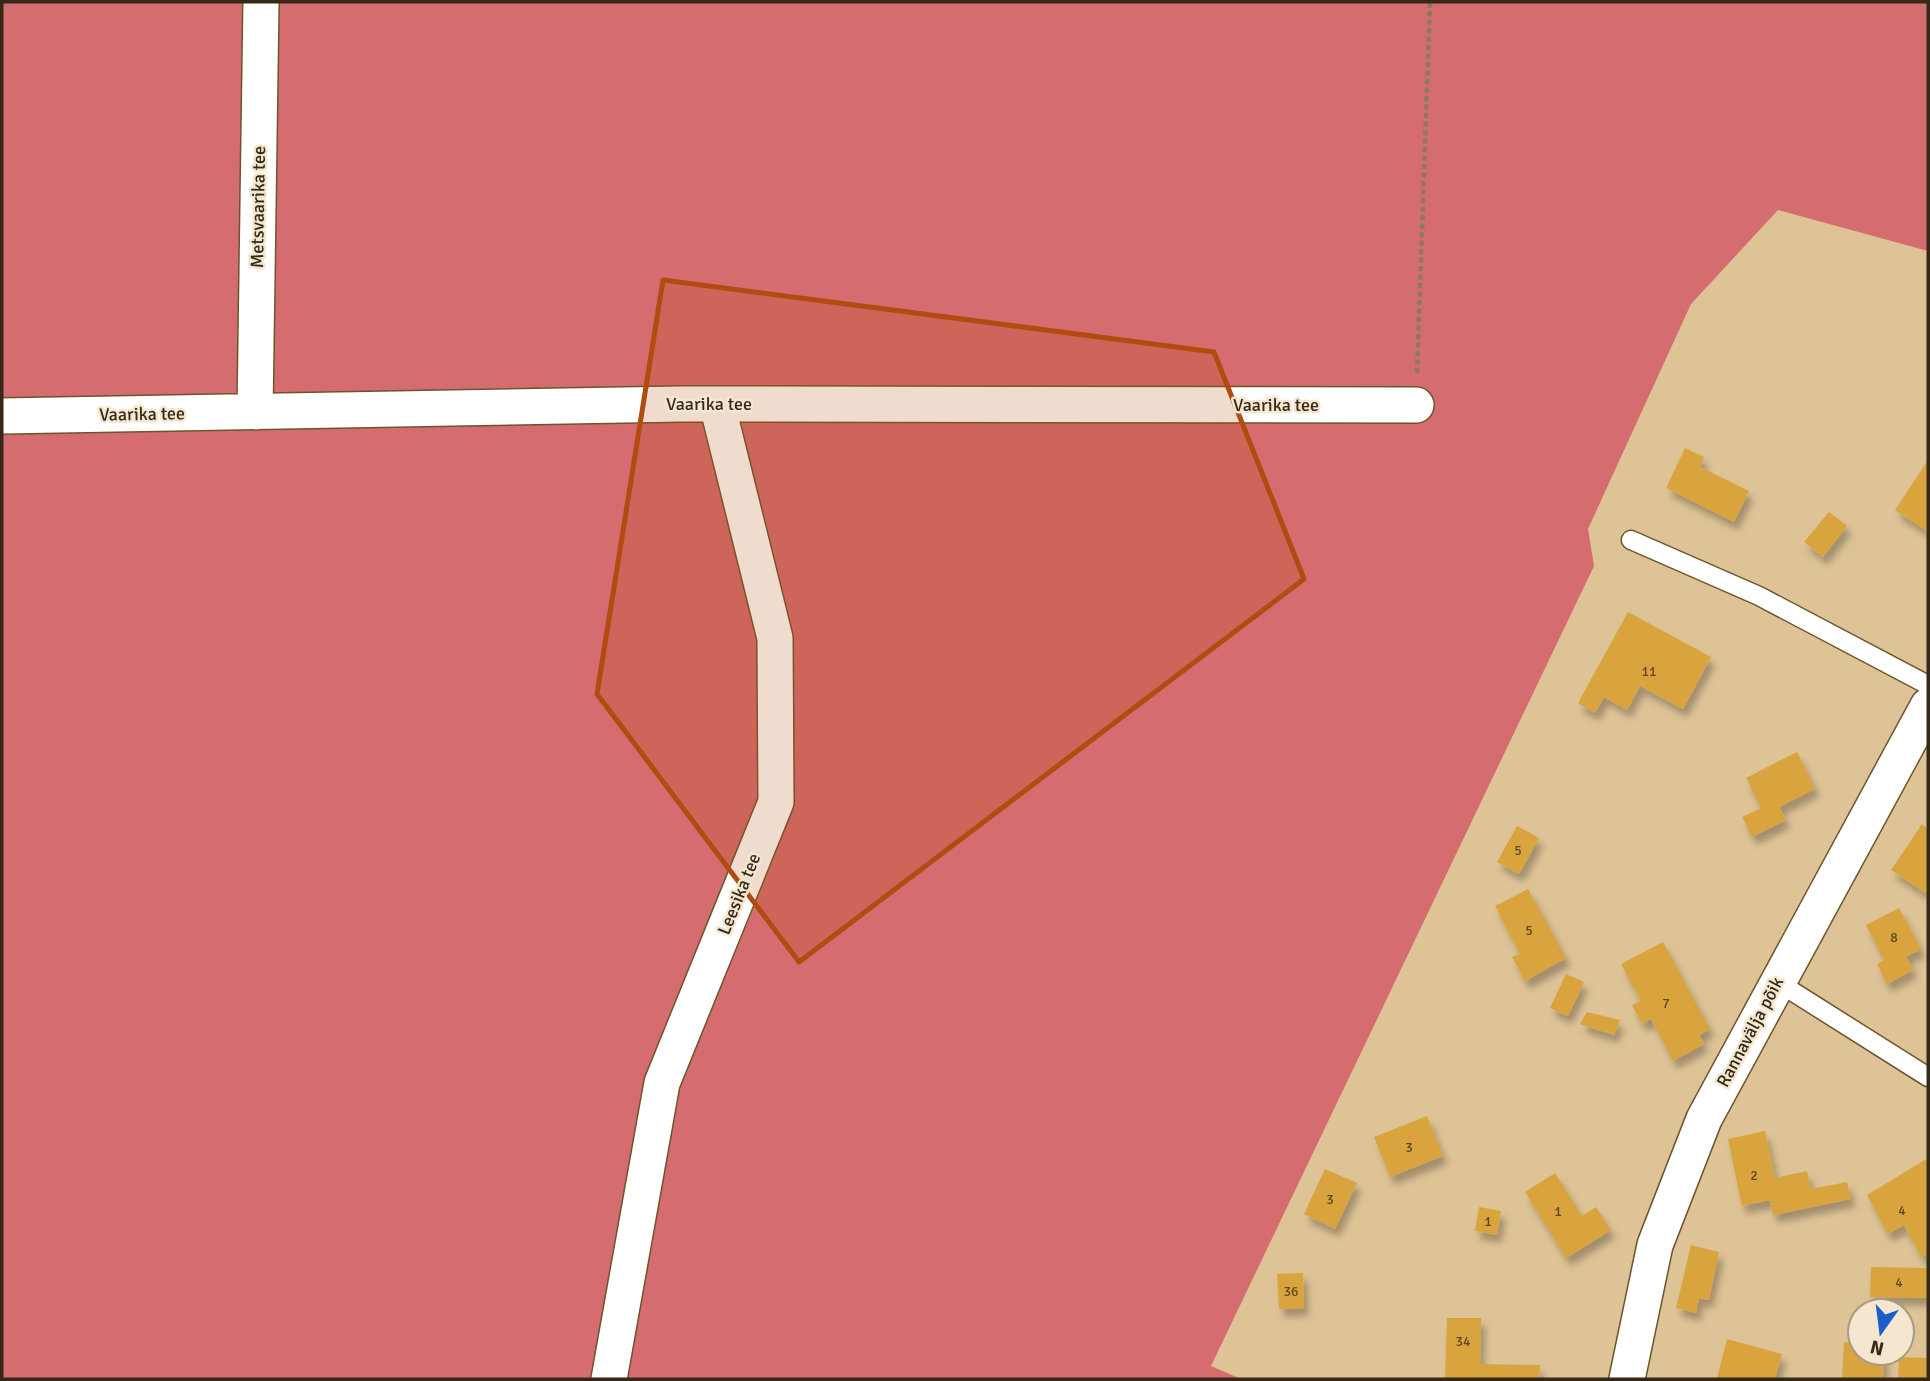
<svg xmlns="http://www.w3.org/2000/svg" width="1930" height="1381" viewBox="0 0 1930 1381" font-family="Signika,sans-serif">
<defs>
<filter id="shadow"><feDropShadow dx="4.5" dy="8" stdDeviation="3.5" flood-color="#0004"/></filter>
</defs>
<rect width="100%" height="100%" fill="#dec396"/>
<path fill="#d56c6f" d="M2 2H1928V251L1778 210 1691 304 1588 529 1594 566 1211 1366 1241 1379H2Z"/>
<path fill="#d9a43d" filter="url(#shadow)" d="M1685 448 1704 457 1700 467 1749 491 1734 522 1666 488Z
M1928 460V532L1895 510Z
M1829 512 1847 526 1823 557 1804 542Z
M1628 612 1711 657 1683 709 1640 686 1627 710 1604 697 1595 713 1578 703Z
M1797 752 1815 789 1779 807 1786 820 1752 837 1742 817 1761 808 1746 778Z
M1922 824 1928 829 1927 894 1891 870Z
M1517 826 1539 838 1519 874 1497 862Z
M1528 889 1566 958 1525 981 1512 957 1520 954 1495 906Z
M1899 908 1921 949 1906 957 1913 970 1887 984 1877 964 1884 960 1866 925Z
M1663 942 1710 1029 1699 1035 1704 1044 1673 1061 1651 1019 1642 1024 1632 1005 1641 1001 1621 964Z
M1566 974 1584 982 1568 1016 1550 1008Z
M1587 1012 1620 1020 1614 1035 1580 1024Z
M1427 1116 1443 1156 1390 1177 1374 1137Z
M1765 1131 1775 1178 1807 1171 1811 1189 1847 1182 1851 1199 1773 1215 1770 1200 1742 1206 1728 1139Z
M1928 1158V1253L1921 1257 1904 1225 1888 1234 1867 1195Z
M1325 1169 1357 1183 1335 1229 1304 1214Z
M1555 1173 1582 1216 1596 1207 1611 1230 1566 1258 1525 1192Z
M1479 1207 1501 1211 1497 1235 1475 1231Z
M1691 1245 1719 1252 1709 1300 1699 1298 1696 1313 1676 1308Z
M1871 1267 1928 1268V1298L1870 1297Z
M1303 1273 1304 1308 1279 1309 1277 1274Z
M1447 1318H1481L1480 1364 1540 1365 1539 1379H1445Z
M1727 1339 1782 1354 1775 1379 1717 1378Z
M1844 1342 1860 1343V1353H1884L1883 1379H1842Z
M1899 1357 1928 1358V1379H1898Z"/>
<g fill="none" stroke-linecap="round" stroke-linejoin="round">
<defs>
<path id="service" d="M1631 540 1759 596 1928 685
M1776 981 1928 1077"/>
<path id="minor" d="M255 412 261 2
M2 416 681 404 1416 405
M609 1379 662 1083 776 802 775 638 717 404
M1627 1379 1655 1245 1704 1119 1928 706"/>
</defs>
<use href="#service" stroke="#6d552b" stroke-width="21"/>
<use href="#minor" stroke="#6d552b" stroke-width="38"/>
<path stroke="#8e7a5a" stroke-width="4.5" stroke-dasharray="5 3.5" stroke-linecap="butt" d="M1417 373 1430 2"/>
<use href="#service" stroke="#fff" stroke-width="18"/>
<use href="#minor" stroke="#fff" stroke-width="35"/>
</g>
<path fill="#b24b10" fill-opacity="0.2" stroke="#b24b10" stroke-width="5" stroke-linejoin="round" d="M663 280 1214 352 1304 579 799 962 597 694Z"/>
<g text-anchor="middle" stroke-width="5" stroke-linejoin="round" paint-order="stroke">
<g font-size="14" fill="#5d4821">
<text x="1649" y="676">11</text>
<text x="1518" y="855">5</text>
<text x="1529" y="935">5</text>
<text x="1894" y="942">8</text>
<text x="1666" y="1008">7</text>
<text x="1409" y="1152">3</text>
<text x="1754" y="1180">2</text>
<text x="1330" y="1204">3</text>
<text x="1902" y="1215">4</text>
<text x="1558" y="1216">1</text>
<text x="1488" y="1226">1</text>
<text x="1899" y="1287">4</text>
<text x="1291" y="1296">36</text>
<text x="1463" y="1346">34</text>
</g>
<g font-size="18" fill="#342918" stroke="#f4e6cf">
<text transform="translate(258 207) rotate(-89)" y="6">Metsvaarika tee</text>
<text x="709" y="410">Vaarika tee</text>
<text x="1276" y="411">Vaarika tee</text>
<text transform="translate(142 414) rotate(-1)" y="6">Vaarika tee</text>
<text transform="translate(739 894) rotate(-68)" y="6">Leesika tee</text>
<text transform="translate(1750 1032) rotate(-62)" y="6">Rannavälja põik</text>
</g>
</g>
<rect width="1930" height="1381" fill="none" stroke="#342918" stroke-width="7"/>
<g transform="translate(1881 1332) rotate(194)"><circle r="33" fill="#f4e6cf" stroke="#a79a86" stroke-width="2"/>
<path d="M0-5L12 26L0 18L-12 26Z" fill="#1b5ec9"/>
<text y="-10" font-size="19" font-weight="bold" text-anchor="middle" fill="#342918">N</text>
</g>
</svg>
